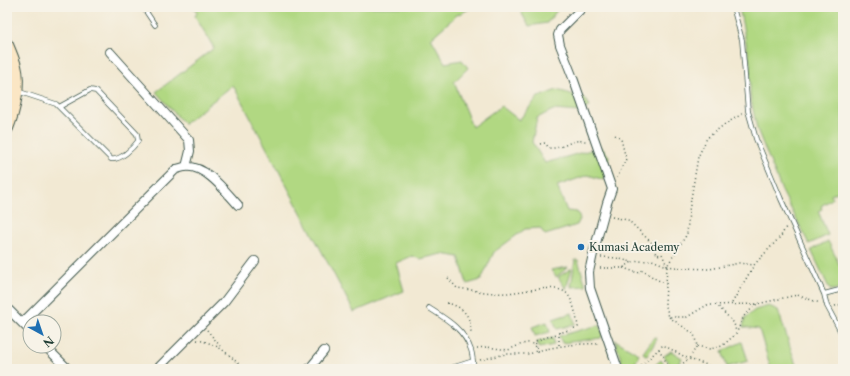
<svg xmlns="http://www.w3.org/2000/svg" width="850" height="376" viewBox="0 0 850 376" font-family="'Libre Caslon Text',serif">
<rect width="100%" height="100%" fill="#f7f3e8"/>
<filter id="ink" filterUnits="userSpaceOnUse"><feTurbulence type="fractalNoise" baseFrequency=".025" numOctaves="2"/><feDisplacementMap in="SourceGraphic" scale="8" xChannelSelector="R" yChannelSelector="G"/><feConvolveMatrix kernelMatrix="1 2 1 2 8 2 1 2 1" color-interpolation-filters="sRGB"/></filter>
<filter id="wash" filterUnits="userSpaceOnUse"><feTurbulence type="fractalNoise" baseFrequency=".012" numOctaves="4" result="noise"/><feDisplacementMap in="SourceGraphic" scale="16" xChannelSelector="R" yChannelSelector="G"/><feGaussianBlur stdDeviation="0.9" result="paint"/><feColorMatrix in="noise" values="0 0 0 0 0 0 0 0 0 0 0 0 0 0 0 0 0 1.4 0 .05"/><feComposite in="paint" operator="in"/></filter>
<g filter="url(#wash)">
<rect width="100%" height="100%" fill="#f2e9d3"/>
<path fill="#b1d882" stroke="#688a5b" d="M194 7H473L457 15 431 38 445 63 462 60 468 68 454 82 472 127 501 106 519 120 538 97 557 90 585 98 590 106 580 112 553 110 537 118 532 142 545 163 601 147 609 156 604 180 588 175 557 186 567 211 577 212 580 219 577 225 545 235 540 228 525 229 494 252 481 280 467 284 459 257 442 254 420 259 412 256 396 263 404 291 354 312 233 85 184 124 156 92 214 48 195 16 197 13Z
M518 7H562L559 8 547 23 529 26Z
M739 7H843V189L831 195 832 199 821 206 822 209 818 211 828 235 809 244 782 191 757 129 750 95V63Z
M828 241 840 266 843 265V289L830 290 811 250Z
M575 260H578L586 286 571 287Z
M568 267 556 277 551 270Z
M572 268 566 289 558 277Z
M769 306 778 310 797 368 771 369 759 329 743 327 745 318 755 310Z
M572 313 575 324 557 329 553 319Z
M547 322 550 332 535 336 532 327Z
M599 325 603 334 601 338 562 343 559 336Z
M654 337 657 339 647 356 643 353Z
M553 338 554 345 539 348 537 342Z
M615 340 639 354 633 369H624Z
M742 342 748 361 727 367 722 351Z
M671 351 682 358 680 362 671 367 664 356Z
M661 360 668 369H651Z"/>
</g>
<g filter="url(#ink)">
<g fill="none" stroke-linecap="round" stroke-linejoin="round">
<defs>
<path id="lane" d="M143 7 155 25
M733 7 742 40 748 111 756 139 781 199 824 294 827 306 843 336
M17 91 56 104 111 159C120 161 133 148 138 141L137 134 96 91 90 90 59 107
M824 294 843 289
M429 308C446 319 464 329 471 350 473 356 473 363 474 369
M448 369 473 361"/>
<path id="street" d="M583 7 560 30 558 35 560 45 573 78 612 189 607 203 593 254 589 272 590 288 618 369
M110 52 189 140 190 151 186 167
M7 308 30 331
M22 323 176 169C179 169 182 167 185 167 205 164 226 192 238 205
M45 346 68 369
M157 369 224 302 255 261
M309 369 324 351"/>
<path id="secondary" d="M7 45C10 52 13 59 15 66 20 84 14 111 7 128"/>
</defs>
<use href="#lane" stroke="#3f574c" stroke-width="5.5"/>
<use href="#street" stroke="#3f574c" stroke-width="10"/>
<use href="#secondary" stroke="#3f574c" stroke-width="14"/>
<path stroke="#3f574c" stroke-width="1.5" stroke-dasharray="1 3" stroke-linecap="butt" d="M742 114 725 124 707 138 698 157 689 211 687 234 667 266 665 303 669 317H687L707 305 757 304 797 295 820 303
M615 135 621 139 626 159 617 178
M540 144 545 143 549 148C558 149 565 145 572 142 577 140 582 141 586 141
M612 217 628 220 654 245 657 255 662 254 667 266
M601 257 616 258 632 262 652 260 667 266 683 268 710 269 739 263 754 265
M600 268H623L632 262
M623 268 638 273 643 270 654 278 666 284
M448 278 457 288C473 290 490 294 507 293 522 292 552 284 565 292 573 297 577 319 578 327L535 341 537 351C558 346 578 343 600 344
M447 303C464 307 471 316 471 334
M732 303 754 265 781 236 786 227
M716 304 734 323 736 332
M835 306 843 304
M669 317 694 334 697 346 689 359 675 369
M207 330 220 346
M559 332V346
M197 340C220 344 228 354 244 369
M697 346 710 349 722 346 736 334 744 316 757 304
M477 348 487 347 508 350 522 344 528 343 533 344 535 347
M659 349 670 369
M480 360 506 354H530L536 351
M641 369 640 367 663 345 689 359 719 369
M823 369 843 366"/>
<use href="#lane" stroke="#fff" stroke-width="4"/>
<use href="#street" stroke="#fff" stroke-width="8"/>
<use href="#secondary" stroke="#fbe6c4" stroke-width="12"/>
</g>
</g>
<circle fill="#1f6fb2" stroke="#f7f3e8" stroke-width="1.5" cx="581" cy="247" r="4"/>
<g text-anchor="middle" stroke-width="4" stroke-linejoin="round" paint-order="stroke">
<g font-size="11" fill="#1f3d34" stroke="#f7f3e8" text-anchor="start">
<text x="589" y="251">Kumasi Academy</text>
</g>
</g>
<rect width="850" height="376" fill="none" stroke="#f7f3e8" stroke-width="24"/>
<g transform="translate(42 334) rotate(140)"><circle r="19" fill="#f7f3e8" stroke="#a1aaa0"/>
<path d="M0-3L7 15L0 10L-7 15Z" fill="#1f6fb2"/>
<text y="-6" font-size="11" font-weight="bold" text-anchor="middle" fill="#1f3d34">N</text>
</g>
</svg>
